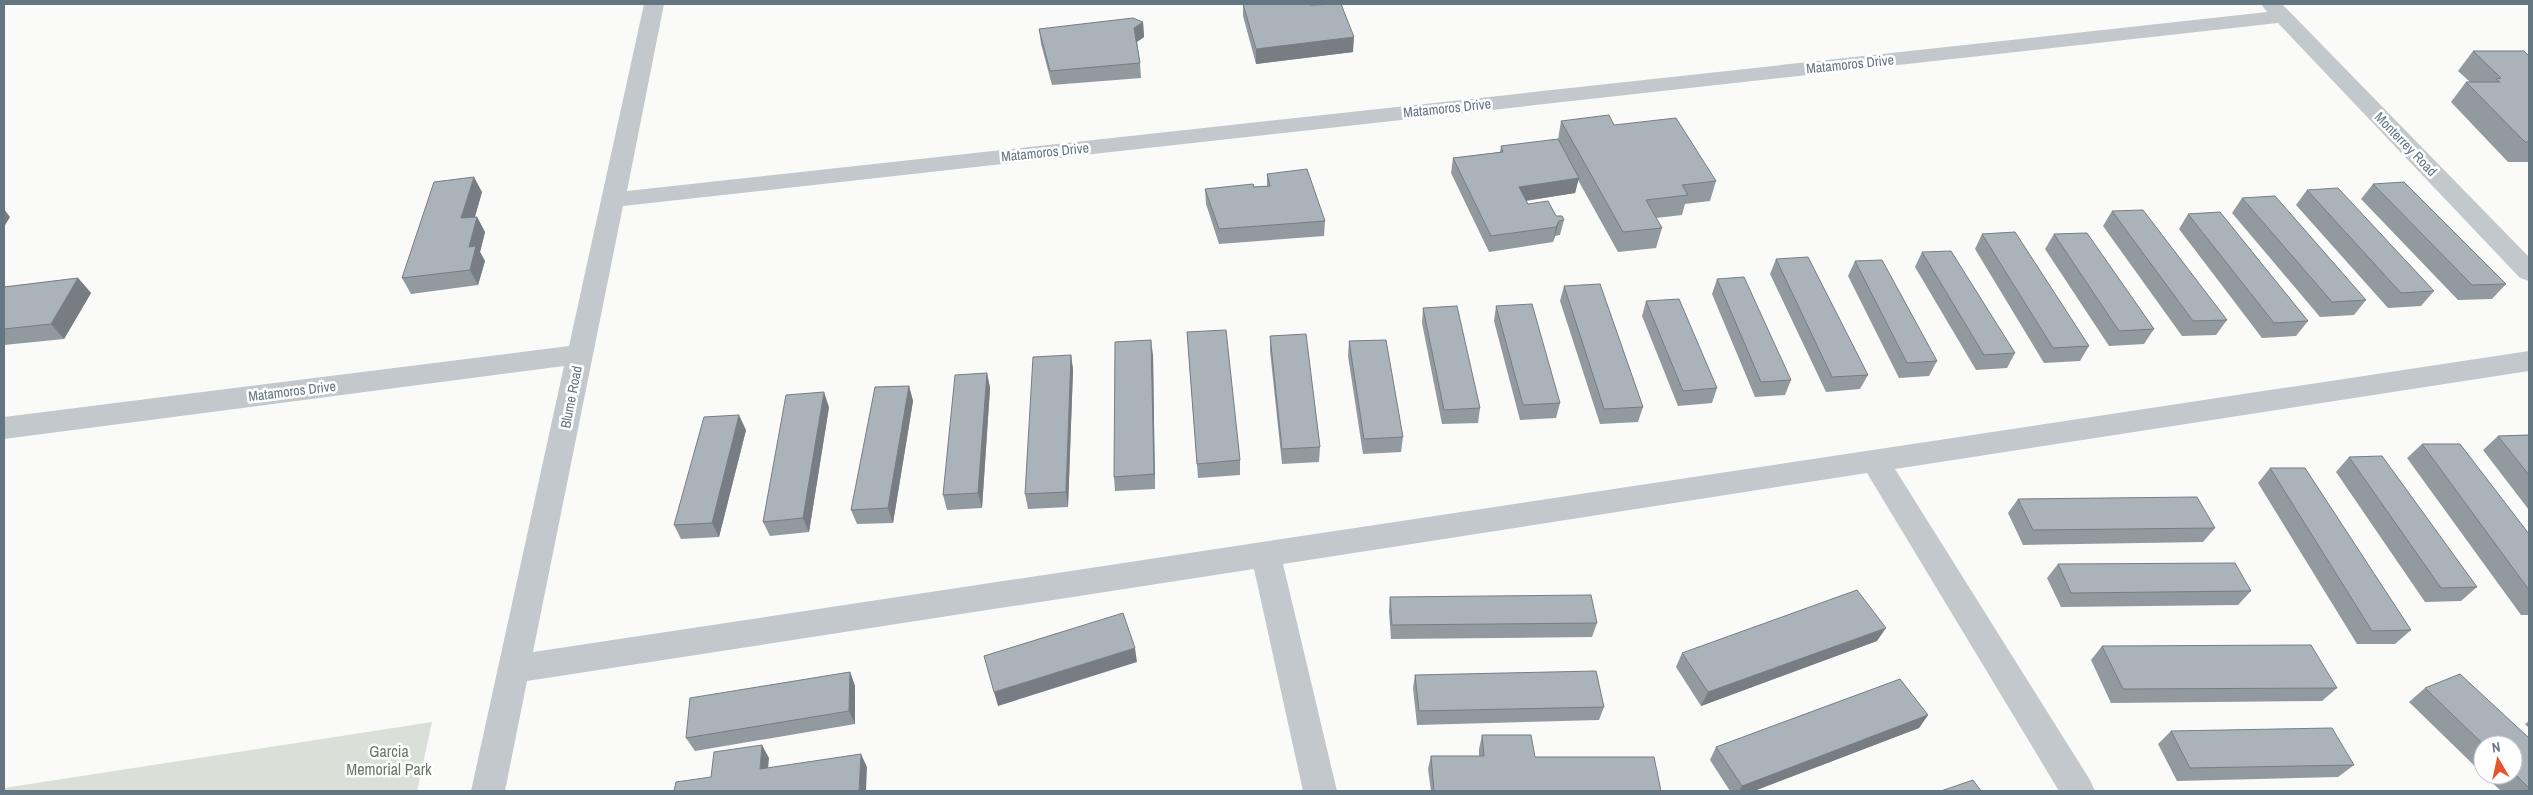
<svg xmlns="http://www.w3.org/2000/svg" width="2533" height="795" viewBox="0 0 2533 795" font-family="'Archivo Narrow',sans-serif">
<rect width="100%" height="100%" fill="#fafaf8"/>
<path fill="#dadfd7" d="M432 722 417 791H4V788Z"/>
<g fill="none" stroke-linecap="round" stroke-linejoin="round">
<path fill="#c3c8cc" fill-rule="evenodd" d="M644 4H664L627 191 2267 12 2261 4H2282L2529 257V281L2520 278 2278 23 623 206 533 652 2529 351V371L1895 469 2090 780 2095 791H2059L1867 473 1283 564 1337 791H1303L1254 569 527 681 505 791H471L564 366 4 439V417L569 346Z"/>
</g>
<path fill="#929a9f" d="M1243 4H1309L1353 52 1256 64 1243 16Z
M1143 22 1144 37 1137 42 1140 63 1141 78 1052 85 1041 44 1039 29Z
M2473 51 2529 56V162H2508L2451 102 2466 82H2470L2458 71Z
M1561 121 1614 125 1716 181 1710 201 1685 204 1682 215 1656 218 1662 228 1656 248 1618 252 1578 180 1575 193 1526 201 1528 204 1556 216 1564 220 1560 235 1555 236 1553 242 1489 252 1451 173 1453 158 1500 152 1501 146 1558 140Z
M1267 174 1325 221 1324 236 1219 244 1206 204 1205 189 1267 186Z
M2373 184 2506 284 2492 299 2458 300 2361 199Z
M2307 190 2434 291 2421 306 2388 308 2296 205Z
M482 192 475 217H477L485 232 480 252 485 261 478 285 411 294 402 278Z
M2242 198 2366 300 2354 315 2320 317 2232 213Z
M2112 211 2227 320 2216 335 2182 336 2103 226Z
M2188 214 2308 321 2296 336 2262 338 2179 229Z
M1982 234 2089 346 2080 361 2044 363 1975 249Z
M2054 234 2154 329 2144 344 2109 346 2045 249Z
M1922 252 2015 353 2007 368 1976 370 1915 267Z
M1776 259 1868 375 1860 389 1826 392 1770 274Z
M1855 261 1937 361 1929 376 1899 378 1848 276Z
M78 278 91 293 64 339 4 345V287Z
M1717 279 1791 380 1785 395 1755 397 1712 294Z
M1564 286 1643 407 1638 422 1600 424 1560 301Z
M1646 301 1717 388 1712 403 1678 406 1642 316Z
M1496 306 1560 403 1556 418 1520 420 1494 321Z
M1423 308 1480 408 1478 423 1442 424 1422 323Z
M1187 332 1240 460V475L1198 478Z
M1270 336 1320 447 1319 462 1282 464 1270 351Z
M1349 341 1403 437 1401 452 1363 454 1348 356Z
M1071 355 1073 370 1068 507 1028 509 1025 494Z
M1153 355 1155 489 1115 491 1114 477Z
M987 373 990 388 982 508 947 510 943 495Z
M909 386 913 401 893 523 857 524 851 510Z
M829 407 809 532 770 536 763 522Z
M746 430 719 537 681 539 674 525Z
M2529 435V510L2483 450 2498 436Z
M2422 444 2529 534V615H2521L2407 458Z
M2349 457 2477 587 2461 601 2425 602 2336 472Z
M2270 468 2411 630 2395 644H2357L2258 483Z
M2018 499 2215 528 2203 542 2023 545 2008 513Z
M2058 564 2251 591 2238 605 2061 607 2047 578Z
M1390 597 1597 623 1592 637 1391 639 1389 611Z
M1877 641 1701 706 1676 667 1682 653Z
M2102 646 2337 688 2322 701 2111 703 2091 660Z
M850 672 855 686V724L695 751 686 738Z
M1415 675 1604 707 1599 720 1417 725 1413 688Z
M2425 688 2529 738V791H2501L2484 775H2513V745H2483V774L2409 702Z
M1928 715 1919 728 1754 791H1730L1710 760 1716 747Z
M2529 721V728L2525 724Z
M2171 731 2354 765 2338 777 2177 781 2158 744Z
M1482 735 1535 757 1661 791H1431L1428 769 1431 756H1479V749Z"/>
<path fill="#777d82" d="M1143 22 1144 37 1135 43 1134 28Z
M1354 37 1353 52 1256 64V49Z
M474 177 482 192 470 233 461 218Z
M1579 178 1575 193 1516 202 1519 187Z
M4 209 10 217 4 227Z
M477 217 485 232 480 252 485 261 478 285 470 270 469 247Z
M1559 221 1555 236 1553 242 1556 227Z
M78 278 91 293 64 339 51 324Z
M1151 340 1153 355 1155 489 1154 474Z
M1071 355 1073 370 1068 507 1066 492Z
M987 373 990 388 982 508 978 493Z
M909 386 913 401 893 523 888 508Z
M824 392 829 407 809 532 803 518Z
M739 415 746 430 719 537 712 523Z
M1886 628 1877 641 1701 706 1708 692Z
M1135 648 1137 662 998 706 994 692Z
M850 672 855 686V724L849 711Z
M1928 715 1919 728 1754 791H1739L1742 786Z
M762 745 769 758 767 782 760 769Z
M861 754 867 767 866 791H859Z"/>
<path fill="#aab3b9" stroke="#777d82" d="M1243 4H1309L1310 5 1341 4 1354 37 1256 49Z
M1133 18 1143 22 1134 28 1140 63 1050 71 1039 29Z
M2473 51H2524L2529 56V142H2525L2466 82H2500L2496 79 2501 78Z
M1609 115 1614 125 1676 118 1716 181 1682 185 1688 195 1646 200 1662 228 1623 232 1561 121Z
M1558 139 1579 178 1519 187 1528 204 1548 201 1556 216H1562L1564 220 1559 221 1556 227 1491 236 1453 158 1503 152 1501 146Z
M1307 169 1325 221 1219 229 1205 189 1253 184 1254 187 1270 186 1267 174Z
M474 177 461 218 477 217 469 247 476 246 470 270 402 278 434 182Z
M2404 182 2506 284 2472 285 2373 184Z
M2338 188 2434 291 2401 293 2307 190Z
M2275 196 2366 300 2332 302 2242 198Z
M2143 210 2227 320 2193 321 2112 211Z
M2220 212 2308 321 2274 323 2188 214Z
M2015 232 2089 346 2053 348 1982 234Z
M2087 233 2154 329 2119 331 2054 234Z
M1951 251 2015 353 1984 355 1922 252Z
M1808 257 1868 375 1832 377 1776 259Z
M1882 260 1937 361 1907 363 1855 261Z
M1744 277 1791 380 1761 382 1717 279Z
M78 278 51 324 4 329V287Z
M1600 284 1643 407 1604 409 1564 286Z
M1679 299 1717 388 1683 391 1646 301Z
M1532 304 1560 403 1523 405 1496 306Z
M1457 306 1480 408 1444 410 1423 308Z
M1226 330 1240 460 1197 464 1187 332Z
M1306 334 1320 447 1282 449 1270 336Z
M1151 340 1154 474 1114 477 1115 342Z
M1386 340 1403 437 1364 439 1349 341Z
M1071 355 1066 492 1025 494 1033 357Z
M987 373 978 493 943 495 955 375Z
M909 386 888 508 851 510 875 387Z
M824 392 803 518 763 522 786 395Z
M739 415 712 523 674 525 704 417Z
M2529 435V475L2498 436Z
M2422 444H2460L2529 534V590Z
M2382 456 2477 587 2441 588 2349 457Z
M2270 468H2305L2411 630 2372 631Z
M2197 497 2215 528 2033 530 2018 499Z
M2235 563 2251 591 2071 593 2058 564Z
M1857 590 1886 628 1708 692 1682 653Z
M1591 595 1597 623 1392 625 1390 597Z
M1123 613 1135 648 994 692 984 656Z
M2311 645 2337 688 2123 689 2102 646Z
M1596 671 1604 707 1419 711 1415 675Z
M850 672 849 711 686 738 690 698Z
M2460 674 2529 738V788L2513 772V745H2484L2425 688Z
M1900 679 1928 715 1742 786 1716 747Z
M2332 728 2354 765 2190 768 2171 731Z
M1482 735H1531L1535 757H1654L1661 791H1434L1431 756H1484Z
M762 745 760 769 861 754 859 791H674L676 782 711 777 714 752Z
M1973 780 1981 791H1941Z"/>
<g text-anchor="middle" stroke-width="5" stroke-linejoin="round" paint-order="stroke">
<g font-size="14" fill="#657683" stroke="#fff">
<text transform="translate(1850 64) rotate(-6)" y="5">Matamoros Drive</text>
<text transform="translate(1447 108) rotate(-6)" y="5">Matamoros Drive</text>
<text transform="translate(2406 144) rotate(46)" y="5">Monterrey Road</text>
<text transform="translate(1045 152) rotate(-6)" y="5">Matamoros Drive</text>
<text transform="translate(292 391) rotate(-7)" y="5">Matamoros Drive</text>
<text transform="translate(571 397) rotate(-79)" y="5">Blume Road</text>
</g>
<g font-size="16" fill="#687a64" stroke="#fff">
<text x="389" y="757">Garcia<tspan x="389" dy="18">Memorial Park</tspan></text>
</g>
</g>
<rect width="2533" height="795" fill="none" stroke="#657683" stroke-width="10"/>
<g transform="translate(2498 760) rotate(351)"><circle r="24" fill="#ffffff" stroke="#c1c8cd"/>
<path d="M0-4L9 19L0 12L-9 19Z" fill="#e4572e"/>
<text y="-8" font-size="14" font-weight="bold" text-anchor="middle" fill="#657683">N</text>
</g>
</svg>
